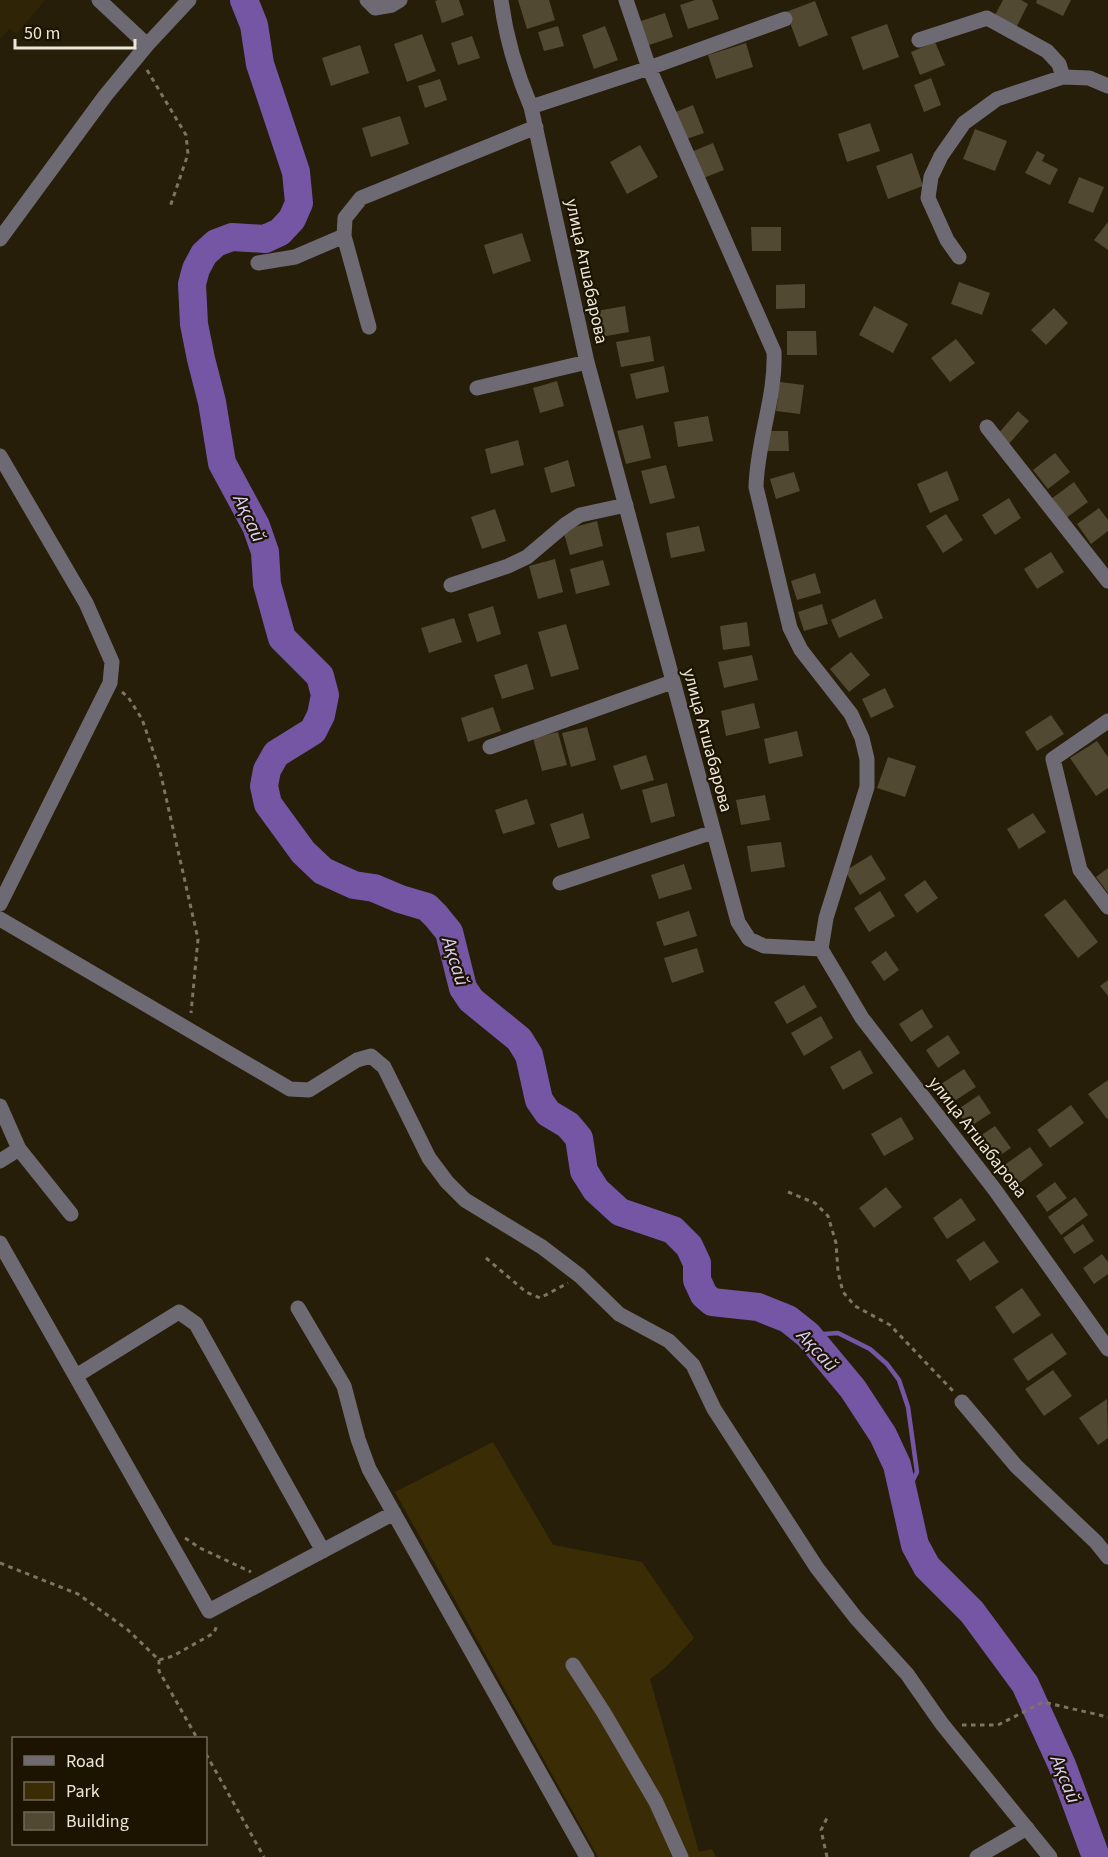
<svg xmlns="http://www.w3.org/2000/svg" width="1108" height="1857" viewBox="0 0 1108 1857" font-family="'Source Sans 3',sans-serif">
<rect width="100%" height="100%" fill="#261e08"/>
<path fill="#2f2406" d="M0 0H45L17 34 9 29 0 39Z"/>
<path fill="#3a2d06" d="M493 1442 553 1545 642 1562 694 1638 666 1667 650 1679 699 1852 712 1849 716 1857H598L395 1492Z"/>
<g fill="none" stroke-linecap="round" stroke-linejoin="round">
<path stroke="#7556a5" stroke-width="4.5" d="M808 1335 838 1333 870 1349 887 1364 899 1380 908 1407 917 1472 904 1498"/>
<path stroke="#7556a5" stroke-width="28" d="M244 0 254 25 260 64 296 172 299 203 292 219 280 232 265 239 232 237 216 243 204 254 196 269 192 284 194 324 201 359 212 402 222 463 256 526 265 552 267 584 282 638 320 676 325 695 321 715 313 731 276 754 267 770 264 786 268 804 303 852 323 871 354 885 374 888 400 899 427 907 436 916 449 932 463 988 471 1000 519 1039 529 1055 539 1100 548 1113 568 1125 579 1138 584 1171 596 1190 620 1212 673 1230 689 1246 697 1263V1280L704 1295 712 1302 758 1307 788 1319 808 1335 853 1389 883 1435 897 1465 915 1545 927 1567 972 1612 1025 1684 1062 1765 1096 1857"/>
</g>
<path fill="#524932" d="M438 0H459L464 15 442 23 435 1Z
M518 0H549L555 20 527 29Z
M695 0H712L719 19 688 29 680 5Z
M1003 0H1021L1028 4 1016 28 994 17Z
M1037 0H1071L1063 16 1036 3Z
M815 1 828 35 799 47 786 12Z
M665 13 673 37 643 47 635 23Z
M887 24 899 57 863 70 851 37Z
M558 26 564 46 544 51 538 32Z
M605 26 618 60 594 69 582 35Z
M422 34 436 71 407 82 394 44Z
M472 36 480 58 458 65 451 43Z
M935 42 945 65 920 75 911 52Z
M746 43 753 67 716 79 708 55Z
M360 45 369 73 331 86 322 58Z
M931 78 941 105 924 112 914 85Z
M440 79 447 100 425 108 418 86Z
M693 105 704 133 681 141 671 114Z
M400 116 409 144 371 157 362 128Z
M870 123 880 151 847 162 838 134Z
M975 129 1007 141 995 171 963 159Z
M713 143 724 170 701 179 691 152Z
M640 145 658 177 627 194 610 162Z
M1037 151 1045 155 1042 161 1058 169 1050 185 1025 173Z
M912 153 923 186 888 199 876 166Z
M1079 177 1104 187 1093 213 1068 203Z
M1108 222V250L1094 240Z
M751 227H781V251H752Z
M522 233 531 261 493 274 484 245Z
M959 282 990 293 982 315 951 304Z
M805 284V308L776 309V285Z
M625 306 629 332 595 338 591 312Z
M874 306 908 324 893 353 859 335Z
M1054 308 1068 323 1046 345 1031 330Z
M787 331H816L817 355H787Z
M650 336 654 361 621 367 616 342Z
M956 339 975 363 950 382 931 358Z
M664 366 669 392 636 399 630 374Z
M557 381 564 406 540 413 533 388Z
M780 382 804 385 800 414 776 411Z
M1018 411 1029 421 1007 446 996 436Z
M708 416 713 441 678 447 674 422Z
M643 425 651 458 626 464 617 431Z
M763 431H788L789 451H764Z
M518 440 524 465 491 474 485 449Z
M1055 453 1070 472 1048 489 1033 470Z
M568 460 575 486 551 493 544 468Z
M666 465 675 498 650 504 641 471Z
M947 471 959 500 930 513 917 484Z
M794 472 800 491 776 499 770 479Z
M1074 482 1088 502 1066 518 1051 499Z
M1009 498 1021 518 995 535 982 515Z
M1099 508 1108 520V531L1091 544 1077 524Z
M495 509 506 541 482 549 471 517Z
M946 514 963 540 943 553 926 526Z
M597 521 603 546 570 555 563 530Z
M699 526 705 551 671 558 666 533Z
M1051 552 1064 572 1037 589 1024 569Z
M555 559 563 592 538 599 529 566Z
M603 560 610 585 576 594 570 569Z
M815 573 821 593 797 600 791 581Z
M875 599 883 618 839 638 831 620Z
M822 604 828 624 804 631 798 612Z
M493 606 501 634 477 642 468 614Z
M454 618 462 642 429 653 421 628Z
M747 622 750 646 723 650 720 626Z
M566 624 579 669 551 677 538 632Z
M851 652 870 675 849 692 830 669Z
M752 655 758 680 724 688 718 662Z
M527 664 534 689 502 699 494 675Z
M885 688 894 707 871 718 862 699Z
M754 703 760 728 726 736 721 711Z
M493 707 501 731 468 742 461 718Z
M1051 715 1064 734 1037 751 1025 732Z
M587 727 596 760 571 767 562 733Z
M797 731 803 756 769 764 764 739Z
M558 732 567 765 542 771 533 738Z
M1097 741 1108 757V788L1096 796 1070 758Z
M646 755 654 780 621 790 613 766Z
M888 757 916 766 905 797 877 788Z
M667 783 675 816 651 823 642 790Z
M765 795 770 820 741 825 736 800Z
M527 799 535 824 503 834 495 810Z
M583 813 590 838 558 848 550 824Z
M1033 813 1046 832 1019 849 1007 829Z
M781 842 785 867 751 872 747 846Z
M871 855 886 879 860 895 845 871Z
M684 864 692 889 659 899 651 875Z
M1108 868V893L1096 877Z
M925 880 938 898 917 913 904 895Z
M880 891 895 916 869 932 854 908Z
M1065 899 1098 942 1078 958 1044 915Z
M689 911 697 936 664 946 656 922Z
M697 948 704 972 672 983 664 958Z
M886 951 899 970 884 981 871 962Z
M1108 980V996L1100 986Z
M804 985 817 1007 787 1024 774 1002Z
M922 1009 933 1027 911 1042 899 1024Z
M821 1016 833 1038 804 1056 791 1033Z
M948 1035 960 1053 938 1068 926 1050Z
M860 1050 873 1073 843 1090 830 1067Z
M964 1069 976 1087 953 1102 941 1084Z
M1108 1080V1118L1107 1119 1088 1094Z
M979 1095 991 1113 968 1128 957 1110Z
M1071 1105 1084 1123 1050 1148 1037 1130Z
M901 1117 914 1139 884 1156 871 1134Z
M995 1126 1011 1148 993 1160 977 1138Z
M1030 1147 1043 1165 1017 1185 1003 1166Z
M1055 1182 1067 1198 1047 1212 1036 1196Z
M886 1187 902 1207 874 1228 859 1208Z
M1075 1197 1088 1215 1061 1235 1048 1217Z
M961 1198 976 1220 947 1239 933 1218Z
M1083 1224 1094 1241 1074 1254 1063 1238Z
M984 1241 999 1262 970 1281 956 1260Z
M1102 1254 1108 1262V1274L1094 1284 1083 1268Z
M1022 1288 1041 1315 1013 1334 995 1307Z
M1052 1333 1067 1354 1028 1381 1013 1359Z
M1053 1370 1072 1396 1044 1416 1025 1389Z
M1107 1399 1108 1438 1098 1445 1079 1418Z"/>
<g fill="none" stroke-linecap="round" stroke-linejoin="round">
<path stroke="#7c7563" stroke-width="3" stroke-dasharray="4.5 4.5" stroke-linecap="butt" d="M147 70 186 135 188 154 170 207
M122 692 128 697 142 719 160 771 198 939 191 1013
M788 1192 815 1203 828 1216 836 1243 838 1272 843 1292 855 1306 890 1325 953 1391
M486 1258 526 1292 540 1298 568 1283
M185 1538 200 1548 251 1572
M0 1563 78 1594 128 1630 159 1660 173 1656 214 1633 217 1625
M159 1660V1671L197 1738
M962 1725H998L1043 1702 1108 1717
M206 1754 264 1857
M827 1857 821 1830 827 1818"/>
<path stroke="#6d6a74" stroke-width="15" d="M99 0 147 45
M367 0 375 8 392 5 400 0
M501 0C506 38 516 72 531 107L587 362 738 922 749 939 764 946 821 949 862 1018 995 1190 1108 1349
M626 0 649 68 774 352C776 397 757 441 756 487L790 628 801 650 851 714 862 738 867 759V787L826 918 821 949
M919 40 987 18 1047 51 1059 64 1063 77
M531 107 649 68 785 19
M0 239 105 96 147 45 189 0
M959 257 947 240 928 198 931 177 941 156 964 123 997 99 1063 77 1089 78 1108 86
M258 263 295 257 344 236
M369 327 344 236 345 218 361 198 536 127
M477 388 587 362
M987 427 1108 581
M0 456 86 603 112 662 110 683 0 904
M451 585 508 566 527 557 566 524 580 515 626 505
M1108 721 1053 759 1080 870 1108 907
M490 747 672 682
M560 883 713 832
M0 919 290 1089 309 1090 357 1060 371 1056 384 1067 429 1158 447 1182 465 1200 542 1247 580 1276 619 1314 669 1341 693 1365 714 1409 817 1568 856 1618 907 1674 942 1724 1050 1857
M0 1106 19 1149 71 1214
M0 1161 19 1149
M0 1243 209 1611 394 1513
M298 1308 344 1386 358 1439 369 1469 587 1857
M76 1376 179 1312 196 1324 323 1551
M962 1402 1016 1466 1096 1542 1108 1557
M573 1665 604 1713 656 1802 681 1857
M977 1857 1027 1828"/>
</g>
<g text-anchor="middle" stroke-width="4.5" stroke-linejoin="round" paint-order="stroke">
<g font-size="18" fill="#ece7da" stroke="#1c1401">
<text transform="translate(587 271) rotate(78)" y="6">улица Атшабарова</text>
<text transform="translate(708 740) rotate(75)" y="6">улица Атшабарова</text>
<text transform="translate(978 1137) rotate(52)" y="6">улица Атшабарова</text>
</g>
<g font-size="20" font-style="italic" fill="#dbcdf8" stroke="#1c1401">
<text transform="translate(250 518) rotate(65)" y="7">Ақсай</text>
<text transform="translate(456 961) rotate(72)" y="7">Ақсай</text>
<text transform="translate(818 1350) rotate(47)" y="7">Ақсай</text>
<text transform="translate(1066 1779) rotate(68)" y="7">Ақсай</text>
</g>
</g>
<rect x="12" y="1737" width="195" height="108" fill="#1c1401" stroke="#6f6858" stroke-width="1.5"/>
<rect x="24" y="1756" width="30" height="9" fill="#6d6a74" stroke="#6f6858" stroke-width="1.5"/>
<text x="66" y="1767" font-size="18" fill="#ece7da">Road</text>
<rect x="24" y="1782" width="30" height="18" fill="#3a2d06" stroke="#6f6858" stroke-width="1.5"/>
<text x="66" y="1797" font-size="18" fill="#ece7da">Park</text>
<rect x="24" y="1812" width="30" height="18" fill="#524932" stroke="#6f6858" stroke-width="1.5"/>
<text x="66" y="1827" font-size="18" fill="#ece7da">Building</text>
<path d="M15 39v9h120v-9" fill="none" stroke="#ece7da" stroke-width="3"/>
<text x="24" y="39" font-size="18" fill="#ece7da" stroke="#1c1401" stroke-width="4.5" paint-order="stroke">50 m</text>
</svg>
